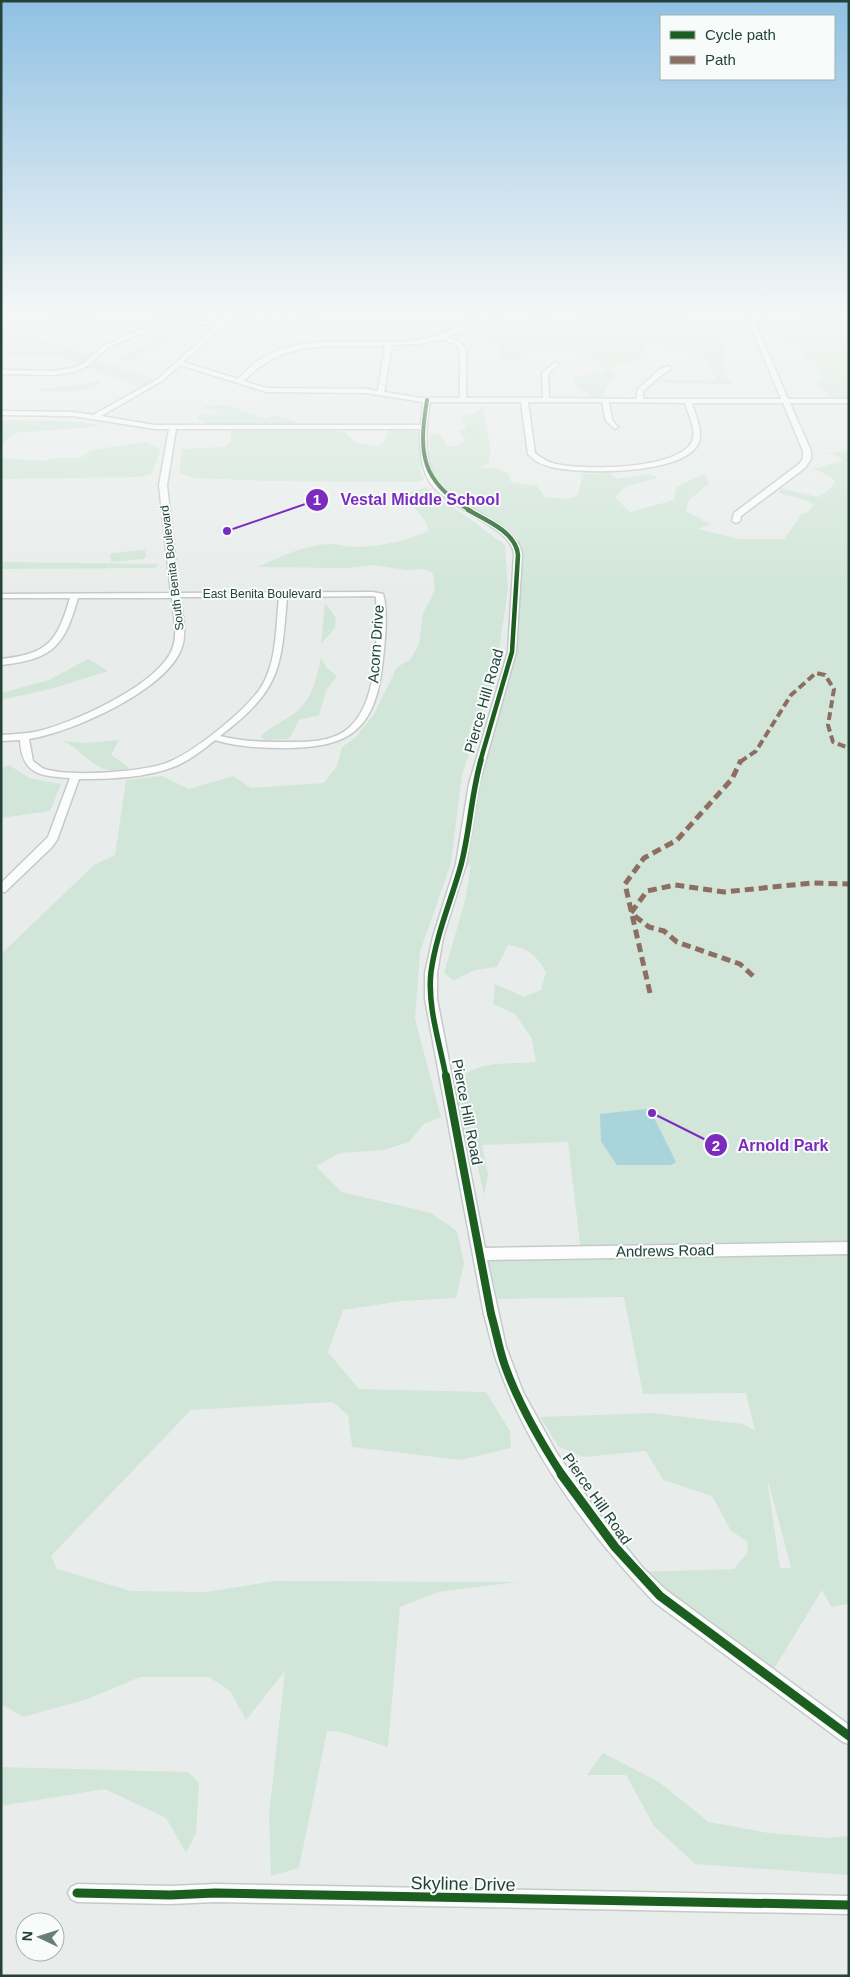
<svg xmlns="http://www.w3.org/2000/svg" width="850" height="1977" viewBox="0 0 850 1977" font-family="Arial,sans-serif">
<rect width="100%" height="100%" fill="#e8edeb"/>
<path fill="#d1e6d8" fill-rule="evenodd" d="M543 312H556L548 326C560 333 570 332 583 330 585 321 580 319 573 315L572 312H684L673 316 693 324 725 342 722 349 725 356 724 366 730 372 722 375 734 385 660 382 664 380H711L717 378C710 370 709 361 702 353L682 352 649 342 642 346V353L639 360 611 366 612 370 620 374 609 383 603 396 589 398 588 394 577 386 573 377 603 372V367L589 354 541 346 508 362 501 361V348L496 346 478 347 486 342 483 335H505L507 326 529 323Z
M803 312H849V398L828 397 826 391 817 385 821 376 814 362 800 354 807 351 802 345 775 342 774 339 810 336 800 324 804 318Z
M344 324H367L364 326 290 335 225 336 283 328Z
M1 326 91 355 81 364 50 354 48 357C32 358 17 355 1 357Z
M180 331 183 336 144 351 129 363 121 361C138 347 158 332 180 331Z
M95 360 155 379 143 387 86 367Z
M101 381 97 387C76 391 55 394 35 389L61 387Z
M484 404C482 423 495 445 488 464L481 466 485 469 493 467 508 473 511 482 537 486 545 497 568 499 578 495 583 474 610 473 617 479 650 474 658 478 626 486 615 497 630 512 674 500 676 487 704 474 709 483 689 500 686 511 710 524 698 529 739 539H784L802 514 807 513 813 506 810 502 779 493 781 488 817 497 829 490 835 482 830 476 814 469 843 460 833 454 825 453 849 451V1604L831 1607 822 1590 769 1677 635 1572 734 1569 747 1553 748 1542 731 1531 712 1496 663 1480 646 1451 584 1457 559 1447 540 1417 653 1413 743 1424 755 1431 746 1393 643 1394 624 1297 489 1299 481 1254 581 1252 568 1142 482 1145 488 1175 484 1195 473 1146H461L449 1083H459V1079C481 1059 509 1065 536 1062L532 1039 515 1014 493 1004 495 984 524 997 541 990 546 972C536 955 528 948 508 945L497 967 475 970 453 981 444 973 465 901 471 865 461 864 474 784 509 667 518 561 513 540H519C512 529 503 525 492 519 469 507 442 494 432 468 428 457 430 444 430 433L438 434 448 446H457L465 441 459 431 467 427 462 422V416L477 413ZM767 1477 791 1568H780Z
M227 405 264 418 274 415 296 422 298 424H205L197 418 199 414 223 415 201 406Z
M1 420 81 422 103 426 14 433 1 445Z
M322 428 345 432 356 443 377 446 385 442 389 429 416 431 421 435V474L424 480 416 482 267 481 195 478 180 474 181 449 225 447 231 442 230 430Z
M147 442 160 450 152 474 140 477 1 479V458L43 461 55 458H80L91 450Z
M426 487 505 545 508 589 496 670 462 775 451 863 420 952 415 1019 441 1117 424 1124 409 1142 384 1150 340 1153 316 1166 342 1192 431 1213 457 1231 464 1263 456 1298 402 1301 343 1310 328 1352 359 1389 486 1392 510 1431 511 1448 460 1460 352 1447 348 1415 333 1402 191 1410 51 1556 57 1569 131 1591 206 1592 274 1581 519 1582 438 1592 400 1607 388 1747 341 1732 327 1731 299 1868 271 1876 269 1815 285 1671 246 1720 230 1691 209 1677H140L88 1699 23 1717 1 1704V954L94 865 115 855 126 780 162 776 189 789 233 776 251 788 324 783 337 766 342 747 355 738 374 714 397 667 410 660 419 644 423 613 435 590 433 573 424 569 407 570 374 565 346 568 258 567C278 557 308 544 331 544 339 544 346 547 354 547 377 547 409 541 429 530 426 518 414 509 407 498L411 492Z
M145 550 146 557 143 559 111 562 110 554 114 553Z
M1 562 159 564 155 568 1 569Z
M325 603 336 618 335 628 321 644Z
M321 658 327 668 337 676 326 691 319 715 299 720 289 739 265 740 260 737C270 726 285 721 296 712 312 699 317 677 321 658Z
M88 659 108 671 51 689 1 700V693L49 680Z
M119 740 111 755 130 768C96 778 89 755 64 741L85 743Z
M9 765 29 778 61 784 50 811 1 818V768Z
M603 1753 659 1782 709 1822 769 1833 827 1838 849 1836V1875L695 1864 654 1826 626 1775H587Z
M1 1767 188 1772 199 1783 196 1833 186 1853 166 1818 105 1789 1 1806Z"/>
<path fill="#a9d4db" d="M646 1109 651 1112 676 1162 671 1165H617L601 1141 600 1114Z"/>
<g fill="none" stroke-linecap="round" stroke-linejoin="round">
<defs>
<path id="minor" d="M1 312H8L1 316Z
M45 312 71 314 95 312 71 318Z
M232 312 270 314 325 312 270 318 235 316 183 362 238 379C247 370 256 361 268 355 318 330 375 350 427 338 451 333 480 312 503 312L447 337 460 342 466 350V398H543L542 373 556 362 559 364 548 374 549 398 636 399 638 389 660 369 669 366 672 368C662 374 653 382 643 391V399H781L751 327 752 312H758L757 327 788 399H849V403H790L811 451V459L805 468 741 516 740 521 736 523 732 521 734 513 799 464 803 459V451L783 403H692C695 415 704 431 698 444 683 475 577 475 548 466 540 464 534 460 528 454L521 402H430C426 425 423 456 435 478 452 509 518 519 522 555L516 652 479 784 466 864 443 937 437 973V999L485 1248 849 1242V1254L487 1260 506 1347 523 1392 556 1452 598 1513 643 1568 666 1590 849 1725V1744L843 1742 654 1602C589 1534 530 1455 498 1365 492 1349 489 1331 484 1314L425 999V973L433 937 456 864 469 784 508 652 514 553C509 524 444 509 428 479 420 464 420 445 420 429H176L167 485 179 593 373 592 383 594C388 610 385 642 383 659 376 729 352 748 283 748 260 748 237 747 215 740 203 750 190 760 176 766 146 778 111 779 79 779L57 840 51 848 5 892H1V883L48 837 70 778C39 776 22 774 20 740L1 741V735C14 734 27 734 39 731 75 722 161 684 173 647 178 632 173 613 172 598H78C64 647 53 659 1 665V659C48 654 57 642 70 598H1V594L171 593 159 485 169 429H155L73 416 1 415V411L73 412 93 415 158 379 216 326 180 322 164 324 107 348 87 366 75 372 53 375 1 374V370L53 371 73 368 83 364 103 346 163 320 180 318 220 323ZM441 339 456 344 460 350V398H421L384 392 392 345 418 344ZM323 346H385L378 391 366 389 267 388 243 381C269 357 288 349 323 346ZM180 365 267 392 366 393 423 402 421 425H155L101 416 162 381ZM528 402H602L606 421 615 429 618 427 612 420 609 402 685 403C688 414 698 432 691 443 676 470 579 471 552 463 546 461 540 457 535 453ZM373 596 376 597C377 636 380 706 345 731 329 742 307 742 289 742 266 742 243 742 220 736 281 689 281 670 287 597ZM180 597H279C276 625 277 657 264 682 252 707 194 752 169 762 145 772 65 778 42 768 39 766 36 763 33 761L29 739C70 733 168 690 182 647 187 632 182 613 180 597Z
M77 1884 170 1886 215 1884 849 1896V1914L215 1902 170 1904 77 1902 71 1899 68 1893 71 1887Z"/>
</defs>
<use href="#minor" stroke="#c5cac8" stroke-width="3"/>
<use href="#minor" fill="#fcfcfc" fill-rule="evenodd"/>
<path stroke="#8d6e63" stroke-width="4" stroke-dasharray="8 4" stroke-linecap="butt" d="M740 762 756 751 791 695 816 673 825 675 834 689 828 725 833 742 849 748"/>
<path stroke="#8d6e63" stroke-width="5" stroke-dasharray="9 5" stroke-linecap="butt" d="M753 976 740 964 677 942 664 931 649 927 631 913 647 891 675 885 724 892 812 883 849 884
M650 993 625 884 644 858 677 840 732 779 741 760"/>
<defs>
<path id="cycleway-far4" d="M427 400C418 454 421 482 471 511"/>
<path id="cycleway-far3" d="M468 510C486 520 516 532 518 555L512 652 480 762"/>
<path id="cycleway-far2" d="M446 1077C440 1044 427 1006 431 972 436 935 451 901 461 865 470 831 471 795 481 760"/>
<path id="cycleway-far1" d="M446 1076 491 1314C496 1331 499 1349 505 1366 519 1405 540 1441 562 1475"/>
<path id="cycleway" d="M561 1474 615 1547 660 1596 849 1736
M77 1893 170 1895 215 1893 849 1905"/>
</defs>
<use href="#cycleway-far4" stroke="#f7fbf9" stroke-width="5.5"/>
<use href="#cycleway-far3" stroke="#f7fbf9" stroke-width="7"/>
<use href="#cycleway-far2" stroke="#f7fbf9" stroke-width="9"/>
<use href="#cycleway-far1" stroke="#f7fbf9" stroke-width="11"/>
<use href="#cycleway" stroke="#f7fbf9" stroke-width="12"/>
<use href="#cycleway-far4" stroke="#1b5e20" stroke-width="4"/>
<use href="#cycleway-far3" stroke="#1b5e20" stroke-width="4.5"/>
<use href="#cycleway-far2" stroke="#1b5e20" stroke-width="5.5"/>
<use href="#cycleway-far1" stroke="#1b5e20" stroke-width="8"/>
<use href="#cycleway" stroke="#1b5e20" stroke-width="9"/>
</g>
<linearGradient id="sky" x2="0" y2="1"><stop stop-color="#8fc1e3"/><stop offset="0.53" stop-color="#f5f7f6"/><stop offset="1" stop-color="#f5f7f6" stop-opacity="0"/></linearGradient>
<rect width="850" height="589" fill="url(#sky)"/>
<g text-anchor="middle" stroke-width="4" stroke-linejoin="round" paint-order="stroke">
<g font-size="12" fill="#24423a" stroke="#f7fbf9">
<text transform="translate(172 568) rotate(-97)" y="4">South Benita Boulevard</text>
<text x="262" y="598">East Benita Boulevard</text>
</g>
<g font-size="15" fill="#24423a" stroke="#f7fbf9">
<text transform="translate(376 644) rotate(-86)" y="5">Acorn Drive</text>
<text transform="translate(484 701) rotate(-74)" y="5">Pierce Hill Road</text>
<text transform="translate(467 1112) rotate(79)" y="5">Pierce Hill Road</text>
<text transform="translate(665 1251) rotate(-1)" y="5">Andrews Road</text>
<text transform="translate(597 1499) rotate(55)" y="5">Pierce Hill Road</text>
</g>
<g font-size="18" fill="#24423a" stroke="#f7fbf9">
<text transform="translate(463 1884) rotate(1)" y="6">Skyline Drive</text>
</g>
</g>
<path fill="none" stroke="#7b2cbf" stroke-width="2" d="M227 531L317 500M652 1113L716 1145"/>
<g fill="#7b2cbf" stroke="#f7fbf9" stroke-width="2">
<circle cx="227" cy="531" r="5"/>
<circle cx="652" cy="1113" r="5"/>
<circle cx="317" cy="500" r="12"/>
<circle cx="716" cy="1145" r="12"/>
</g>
<g font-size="15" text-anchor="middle" font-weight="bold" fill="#fff">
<text x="317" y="505">1</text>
<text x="716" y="1151">2</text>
</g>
<g font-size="16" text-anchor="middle" font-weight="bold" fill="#7b2cbf" stroke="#f7fbf9" stroke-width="4" stroke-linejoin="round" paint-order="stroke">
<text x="420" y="505">Vestal Middle School</text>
<text x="783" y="1151">Arnold Park</text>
</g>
<rect width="850" height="1977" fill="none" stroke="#24423a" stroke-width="5"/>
<rect x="660" y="15" width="175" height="65" fill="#f7fbf9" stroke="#a3b1ad"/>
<rect x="670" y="31" width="25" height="8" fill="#1b5e20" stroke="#a3b1ad"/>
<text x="705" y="40" font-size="15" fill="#24423a">Cycle path</text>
<rect x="670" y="56" width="25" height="8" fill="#8d6e63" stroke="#a3b1ad"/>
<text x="705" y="65" font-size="15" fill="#24423a">Path</text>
<g transform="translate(40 1937) rotate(274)"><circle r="24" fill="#f7fbf9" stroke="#a3b1ad"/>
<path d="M0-4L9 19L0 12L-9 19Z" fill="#697e78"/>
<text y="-8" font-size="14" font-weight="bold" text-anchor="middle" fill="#24423a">N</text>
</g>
</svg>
